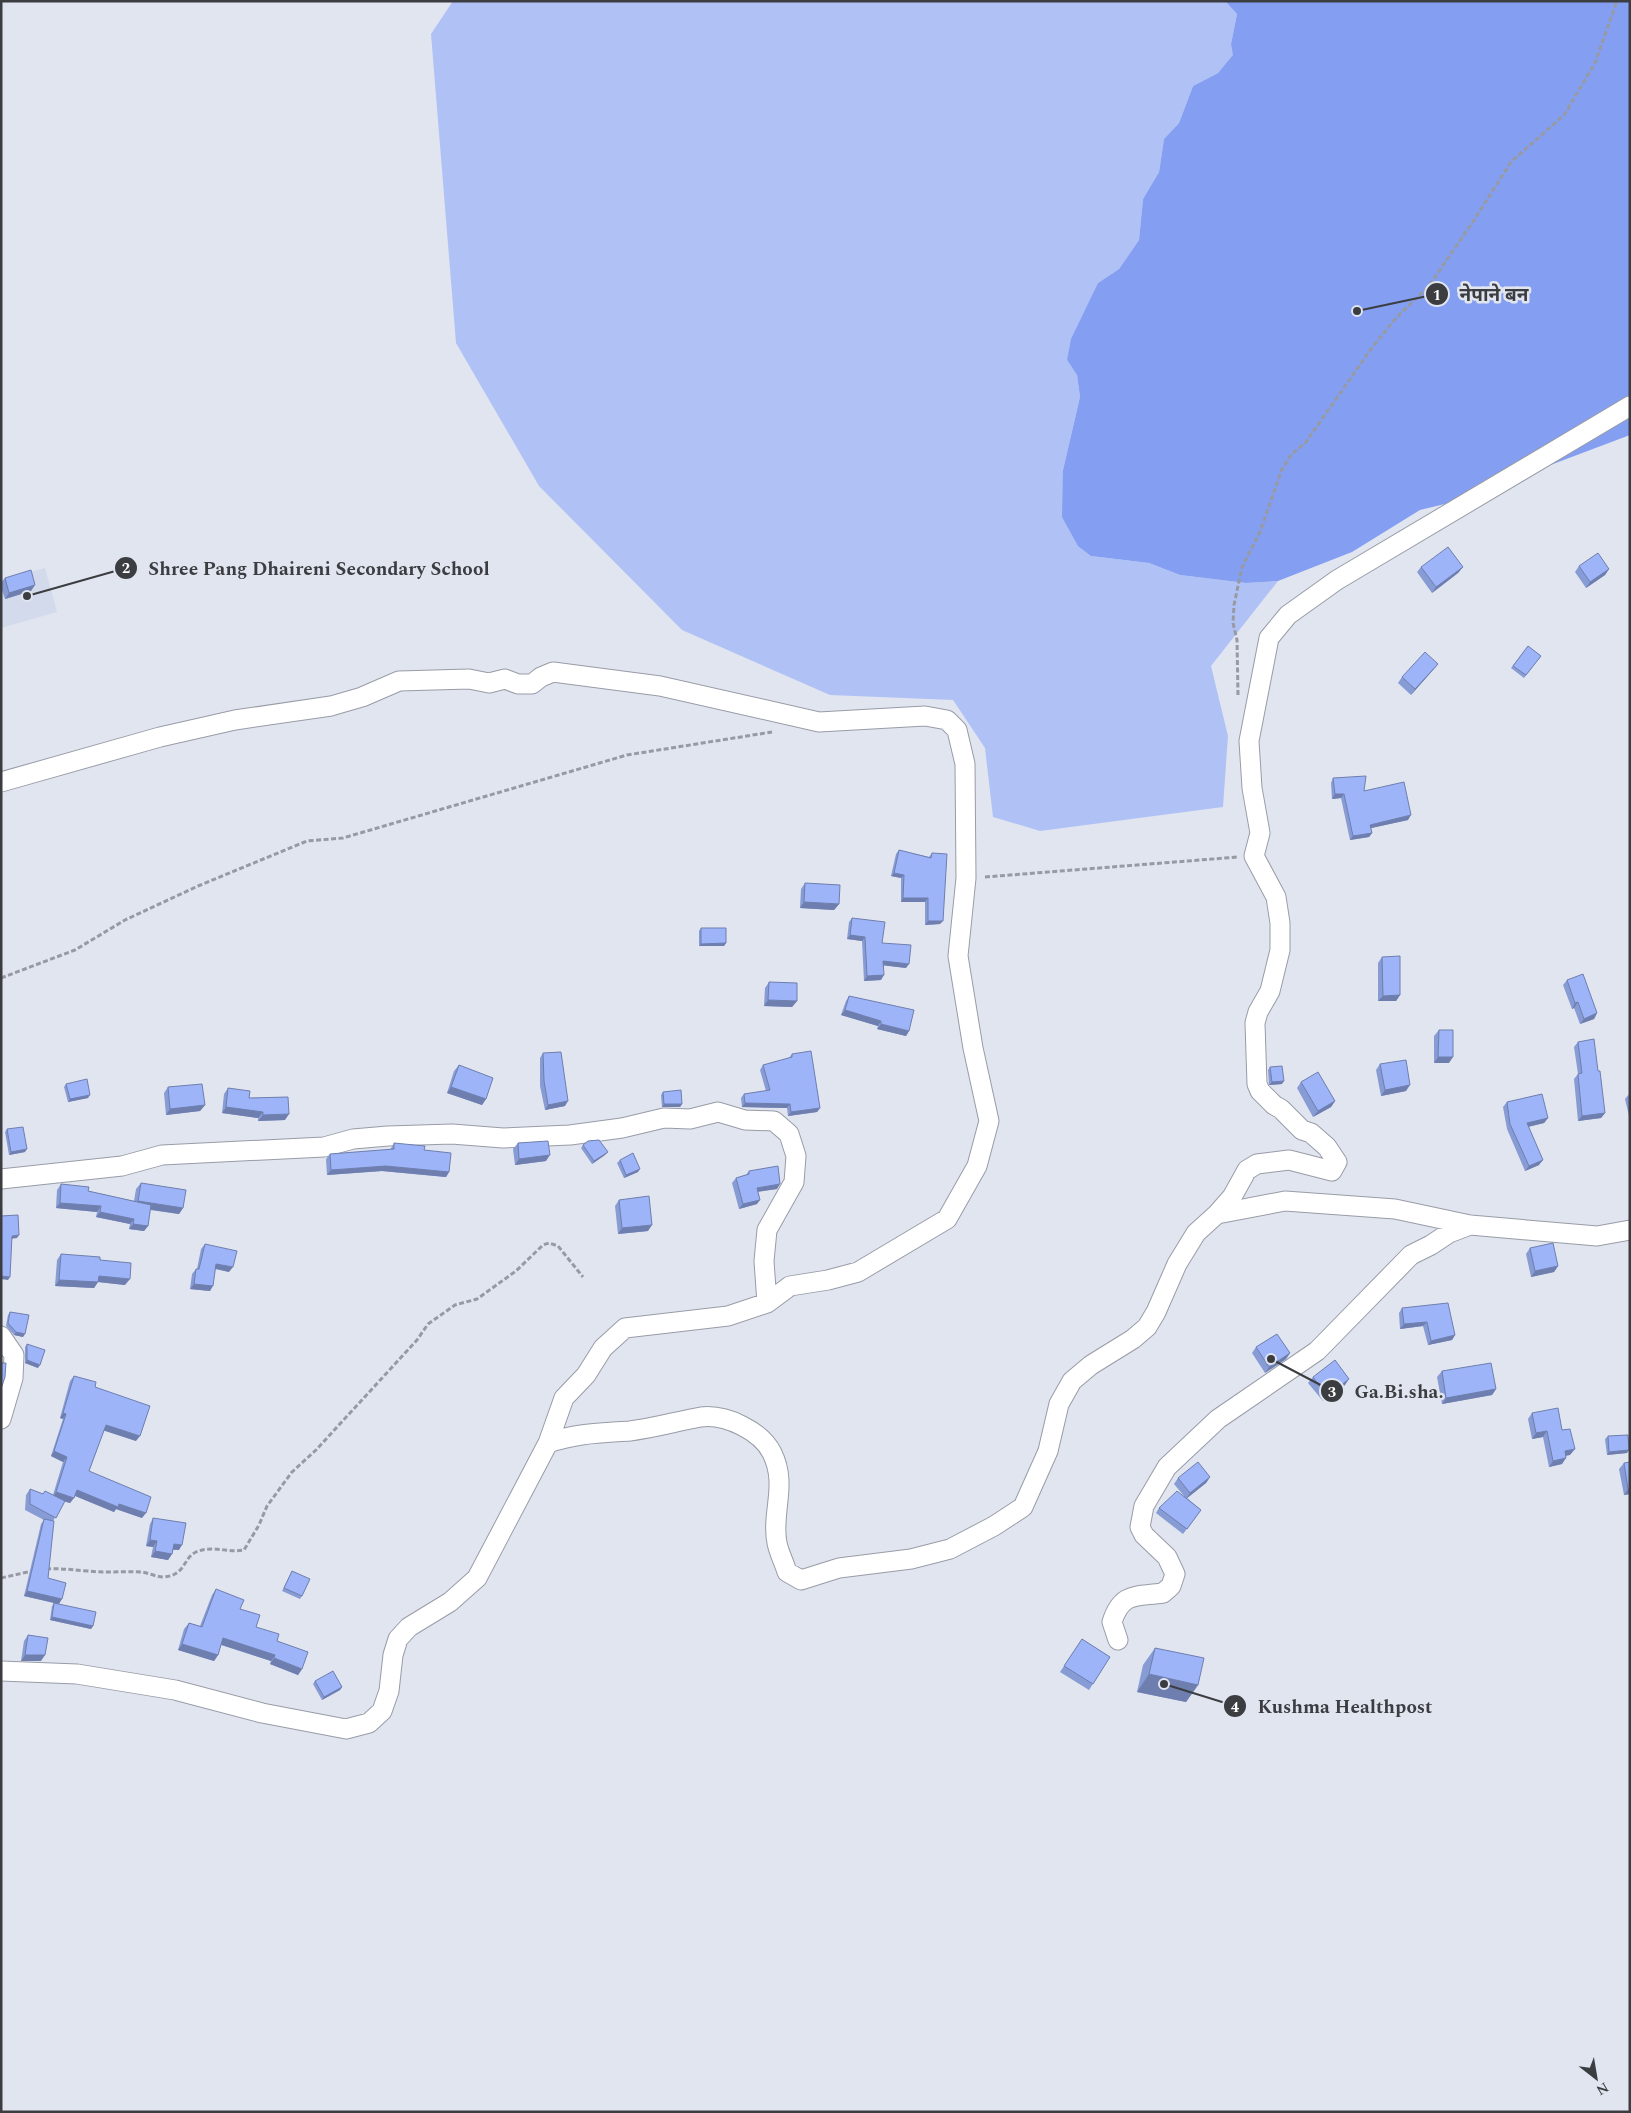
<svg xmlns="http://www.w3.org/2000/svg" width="1631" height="2113" viewBox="0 0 1631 2113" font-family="Spectral,'Noto Sans Devanagari',serif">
<rect width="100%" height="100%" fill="#e1e5f0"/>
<path fill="#d3daeb" d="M45 568 57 612 1 628V580Z"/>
<path fill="#b0c2f5" d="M453 1H1220L1226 2 1237 14 1231 44 1234 55 1218 73 1193 86 1179 123 1164 139 1159 172 1143 199 1139 240 1119 269 1098 283 1067 360 1077 375 1080 397 1063 470 1091 556 1149 563 1180 575 1246 583 1278 581 1211 666 1228 736 1223 807 1040 831 993 817 985 748 953 700 830 695 682 630 539 486 456 343 431 34Z"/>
<path fill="#849ff2" d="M1220 1H1630V435L1453 502 1420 510 1352 552 1278 581 1246 583 1180 575 1149 563 1091 556 1078 546 1062 517 1063 470 1080 397 1077 375 1067 360 1071 339 1098 283 1119 269 1139 240 1143 199 1159 172 1164 139 1179 123 1193 86 1218 73 1233 55 1231 44 1237 14 1226 2Z"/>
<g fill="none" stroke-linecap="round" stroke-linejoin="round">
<defs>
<path id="minor" d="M1 782 160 737 235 720 331 706 362 697 399 681 469 679 489 683 505 679 518 684H532L541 677 553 672 660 686 819 722 925 716 947 720 957 730 965 764 966 878 958 956 973 1048 989 1121 977 1166 947 1219 858 1272 828 1280 790 1286 767 1303 728 1316 625 1328 603 1348 586 1375 564 1398 548 1443 477 1578 450 1602 409 1627 398 1639 393 1655 389 1691 382 1711 369 1723 346 1729 262 1713 175 1690 77 1674 1 1671
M1 1179 122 1166 162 1155 324 1147 353 1139 388 1136 452 1134 503 1138 570 1135 622 1128 664 1118 690 1119 718 1112 745 1120 774 1121 789 1134 796 1156 794 1182 767 1230 764 1261 767 1303
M1217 1214 1232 1197 1247 1170 1257 1164 1289 1160 1332 1171 1337 1162 1327 1147 1311 1133 1302 1130 1281 1109 1274 1105 1260 1091 1257 1084 1255 1023 1258 1012 1270 991 1280 950V923L1276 897 1254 856 1260 833 1252 788 1249 741 1269 638 1288 615 1337 580 1630 406
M1 1336 14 1355 13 1378 1 1419
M548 1443C577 1433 601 1433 630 1431 655 1428 678 1421 701 1417 726 1414 761 1431 772 1453 788 1485 771 1512 777 1543 779 1553 784 1562 787 1572L801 1580 839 1568 911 1559 950 1549 994 1526 1023 1507 1048 1451 1059 1404 1072 1381 1091 1365 1133 1339 1147 1327 1156 1312 1177 1264 1196 1233 1217 1214 1285 1201 1395 1209 1470 1225 1597 1236 1630 1230
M1118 1640 1112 1622C1122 1591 1137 1597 1163 1593L1171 1586 1175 1574 1167 1557 1144 1535 1140 1527 1144 1506 1167 1467 1218 1419 1317 1351 1411 1255 1431 1245 1449 1233 1470 1225"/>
</defs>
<use href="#minor" stroke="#989ca7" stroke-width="21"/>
<path stroke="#979aa2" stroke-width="3" stroke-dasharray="5 2.5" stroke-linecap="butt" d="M1238 695 1237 640 1233 623 1234 605 1242 567 1260 532 1282 469 1291 455 1306 442 1371 349 1396 318 1429 286 1474 220 1511 162 1564 115 1595 63 1617 1
M985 877 1238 857
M1 978 75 950 125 920 198 886 307 841 343 838 627 755 772 732
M46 1569C61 1568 73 1570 88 1571 106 1573 124 1571 142 1572 149 1573 156 1577 164 1577 186 1575 183 1558 196 1552 212 1545 228 1553 244 1550L259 1525 267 1506 292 1472 316 1450 417 1340 428 1324 455 1305 477 1299 516 1271 543 1245 549 1243 558 1246 583 1277
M1 1578 32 1571"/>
<use href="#minor" stroke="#fff" stroke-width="19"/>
</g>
<path fill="#879bd5" d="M1579 566 1609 569 1605 575 1586 588 1575 572Z
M1421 567H1463L1458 573 1432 593 1417 572Z
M5 578 31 591 5 599 1 587V583Z
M1528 646 1541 656 1524 678 1511 668Z
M1438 664 1433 670 1411 695 1398 683 1402 677Z
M1333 778 1364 791 1408 820 1371 828 1372 833 1369 837 1350 840 1341 798 1332 799 1331 783Z
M899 850 929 857 932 853 940 924 925 925V902H901V878L891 876 896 854Z
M805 883 839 904 834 910 800 908 801 889Z
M852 918 882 943 906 968 884 965 881 980 864 981 862 941 847 939 849 922Z
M701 928 726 943 724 946H699V931Z
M1382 957 1400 995 1396 1001H1378V963Z
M1567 980 1597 1013 1594 1019 1580 1024 1574 1008 1572 1009 1563 985Z
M769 982 797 1001 792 1007 764 1006 765 988Z
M849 996 909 1031 906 1036 877 1029 878 1026 841 1015 846 1001Z
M1439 1030 1449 1063H1434V1036Z
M1578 1042 1605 1113 1601 1118 1578 1121 1574 1079 1578 1074 1574 1047Z
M543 1053 565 1106 545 1110 540 1086V1058Z
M792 1054 820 1108 817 1112 788 1116 787 1108 742 1107 741 1098 744 1094 766 1091 760 1070 763 1065 789 1058Z
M1380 1064 1406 1091 1381 1096 1376 1070Z
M459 1065 486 1099 482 1105 447 1093 454 1071Z
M1270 1067 1282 1084 1269 1085 1268 1070Z
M1301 1082 1335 1101 1331 1107 1313 1117 1297 1088Z
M66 1084 88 1098 68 1102 64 1087Z
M168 1087 205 1105 200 1111 166 1115 164 1093Z
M228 1088 249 1098 285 1120 258 1121V1118L222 1113 224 1094Z
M663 1092 682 1104 680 1107H662L661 1095Z
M1630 1093V1120L1625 1099Z
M1507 1102 1548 1118 1544 1123 1528 1127 1539 1165 1525 1171 1507 1129 1503 1107Z
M7 1129 25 1152 9 1155 5 1132Z
M394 1143 424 1150 449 1172 446 1177 382 1171 327 1175 326 1159 330 1154 390 1150Z
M518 1143 546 1161 515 1165 513 1149Z
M583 1145 605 1155 592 1164 581 1148Z
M620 1160 638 1172 624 1178 617 1163Z
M749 1171 777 1189 758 1192 757 1204 739 1209 732 1183 736 1178 746 1175Z
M141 1183 183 1208 179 1214 150 1210 148 1226 144 1231 129 1229 130 1224 96 1217 97 1212 56 1208 57 1190 61 1184 88 1191 134 1201 136 1189Z
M619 1200 648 1231 618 1234 615 1206Z
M205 1244 229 1272 215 1269 210 1291 190 1289 192 1274 196 1269H197L201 1249Z
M1530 1248 1558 1266 1554 1272 1531 1277 1526 1254Z
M61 1254 100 1260 125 1285 98 1282 94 1288 55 1286 57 1260Z
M1402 1308 1455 1335 1452 1340 1428 1345 1423 1326 1400 1329 1399 1313Z
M10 1312 23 1337 14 1335 6 1326 8 1315Z
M27 1344 38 1368 25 1363V1347Z
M1256 1347 1290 1353 1286 1359 1265 1373 1252 1353Z
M1442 1371 1496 1389 1492 1395 1442 1404 1437 1377Z
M74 1376 95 1387 136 1441 104 1430 89 1471 142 1518 116 1509 114 1512 75 1496 70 1503 64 1501 53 1521 48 1578 59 1604 93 1626 91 1629 50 1620 52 1606 54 1603 24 1596 41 1524 44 1520 25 1510 26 1495 30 1489 43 1494 45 1491 53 1495 63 1462 51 1456 63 1419 60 1418 70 1381Z
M1313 1377 1345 1385 1323 1401 1308 1383Z
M1532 1413 1562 1430 1570 1455H1566L1562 1464 1549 1467 1543 1437 1532 1439 1528 1419Z
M1608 1436 1627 1453 1607 1455 1605 1439Z
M1624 1463 1630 1494 1624 1495 1619 1469Z
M1210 1477 1206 1483 1187 1498 1201 1510 1183 1534 1156 1513 1159 1508 1184 1496 1174 1484 1178 1478Z
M153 1518 179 1550H173L172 1554 168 1560 151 1557 153 1547 146 1546 150 1524Z
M292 1571 302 1596 300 1599 282 1591Z
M216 1589 240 1609 256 1627 277 1641 302 1669 298 1675 270 1664 271 1661 221 1645 218 1655 214 1661 178 1650 184 1629 189 1623 200 1626 212 1595Z
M28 1635 41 1661H21L24 1641Z
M1082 1639 1110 1657 1089 1690 1060 1672Z
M1155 1648 1198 1685 1186 1702 1137 1692 1143 1665Z
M315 1681 342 1687 340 1690 322 1700 313 1684Z"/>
<path fill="#6e7eae" d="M1463 567 1458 573 1432 593 1436 587Z
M1609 569 1605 575 1586 588 1590 582Z
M35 585 31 591 5 599 9 593Z
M1438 664 1433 670 1411 695 1415 689Z
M1335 794H1344L1341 798 1332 799Z
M1411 815 1408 820 1367 829 1370 825Z
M1372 833 1369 837 1350 840 1353 836Z
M894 873 904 875 901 878 891 876Z
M903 898H928L925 902H901Z
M804 902 839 904 834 910 800 908Z
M928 921H943L940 924 925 925Z
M850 935 865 937 862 941 847 939Z
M726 943 724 946H699L701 944Z
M883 961 909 964 906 968 880 965Z
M884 975 881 980 864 981 867 976Z
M1400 995 1396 1001H1378L1383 996Z
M768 1000 797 1001 792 1007 764 1006Z
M1578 1002 1574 1008 1572 1009 1575 1003Z
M845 1010 881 1021 878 1026 841 1015Z
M1597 1013 1594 1019 1580 1024 1584 1019Z
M881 1024 909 1031 906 1036 877 1029Z
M1438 1057H1453L1449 1063H1434Z
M1284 1081 1282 1084 1269 1085 1272 1082Z
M1410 1085 1406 1091 1381 1096 1385 1090Z
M451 1087 486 1099 482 1105 447 1093Z
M90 1095 88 1098 68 1102 70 1099Z
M568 1101 565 1106 545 1110 548 1105Z
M1335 1101 1331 1107 1313 1117 1318 1111Z
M745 1103 790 1104 787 1108 742 1107Z
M664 1104H682L680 1107H662Z
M205 1105 200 1111 166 1115 170 1109Z
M226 1107 263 1112 258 1118 222 1113Z
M820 1108 817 1112 788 1116 791 1112Z
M1605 1113 1601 1118 1578 1121 1582 1116Z
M289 1114 285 1120 258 1121 263 1115Z
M1548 1118 1544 1123 1523 1128 1527 1123Z
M27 1149 25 1152 9 1155 11 1152Z
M608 1152 605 1155 592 1164 594 1161Z
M550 1155 546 1161 515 1165 519 1159Z
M1543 1160 1539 1165 1525 1171 1529 1166Z
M386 1166 449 1172 446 1177 382 1171 327 1175 331 1170Z
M640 1169 638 1172 624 1178 626 1175Z
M780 1184 777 1189 754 1192 757 1188Z
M760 1200 757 1204 739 1209 743 1204Z
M138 1201 183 1208 179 1214 134 1207Z
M60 1203 101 1206 97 1212 56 1208Z
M100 1212 134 1219 130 1224 96 1217Z
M133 1224 148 1226 144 1231 129 1229Z
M652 1225 648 1231 618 1234 622 1228Z
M19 1235 17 1238 10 1239 12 1236Z
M216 1264 233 1267 229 1272 213 1268Z
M1558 1266 1554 1272 1531 1277 1535 1271Z
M1 1276 10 1277 8 1280 1 1279Z
M99 1276 130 1279 125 1285 98 1282 94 1288 55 1286 59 1280Z
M194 1284 213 1286 210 1291 190 1289Z
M1427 1322 1423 1326 1400 1329 1404 1324Z
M16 1332 25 1334 23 1337 14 1335Z
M1455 1335 1452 1340 1428 1345 1431 1341Z
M1290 1353 1286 1359 1265 1373 1269 1367Z
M27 1360 40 1365 38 1368 25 1363Z
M1349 1379 1345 1385 1323 1401 1327 1396Z
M1496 1389 1492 1395 1442 1404 1446 1398Z
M63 1413 66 1414 63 1419 60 1418Z
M106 1425 140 1436 136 1441 102 1430Z
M1547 1431 1543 1437 1532 1439 1536 1433Z
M1575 1449 1570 1455 1561 1457 1565 1451Z
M1629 1450 1627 1453 1607 1455 1609 1452Z
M54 1451 67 1457 63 1462 51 1456Z
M1566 1458 1562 1464 1549 1467 1553 1461Z
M1210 1477 1206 1483 1186 1499 1190 1493Z
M1630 1488V1494L1624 1495 1628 1489Z
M77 1490 146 1513 142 1518 116 1509 114 1512 73 1495Z
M56 1492 74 1498 70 1503 52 1498Z
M150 1540 157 1541 153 1547 146 1546Z
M174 1544 182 1545 179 1550 170 1549Z
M155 1551 172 1554 168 1560 151 1557Z
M27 1591 62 1599 59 1604 24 1596Z
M52 1617 93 1626 91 1629 50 1620Z
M223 1638 275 1655 271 1661 219 1644Z
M182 1644 218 1655 214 1661 178 1650Z
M25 1655H45L41 1661H21Z
M274 1658 302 1669 298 1675 270 1664Z
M1149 1674 1198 1685 1186 1702 1137 1692Z
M342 1687 340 1690 322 1700 324 1697Z"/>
<path fill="#9db4f8" stroke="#6e7eae" d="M1448 547 1463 567 1436 587 1421 567Z
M1598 553 1609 569 1590 582 1579 566Z
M31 570 35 585 9 593 5 578Z
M1528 646 1541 656 1526 675 1513 666Z
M1425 652 1438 664 1415 689 1402 677Z
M1366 776 1364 791 1404 782 1411 815 1370 825 1372 833 1353 836 1344 794H1335L1333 778Z
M899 850 931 858 932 853 947 854 943 921H928V898H903L904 875 894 873Z
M805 883 840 885 839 904 804 902Z
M852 918 885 922 882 943 911 945 909 964 883 961 884 975 867 976 865 937 850 935Z
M701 928H726V943L701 944Z
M1400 956V995L1383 996 1382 957Z
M1583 974 1597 1013 1584 1019 1578 1002 1575 1003 1567 980Z
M769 982 797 983V1001L768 1000Z
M849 996 914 1010 909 1031 881 1024V1021L845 1010Z
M1439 1030H1453V1057H1438Z
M1594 1039 1598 1071H1600L1605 1113 1582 1116 1578 1074 1582 1073 1578 1042Z
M811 1051 820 1108 791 1112 790 1104 745 1103 744 1094 770 1090 763 1065 792 1057V1054Z
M561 1052 568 1101 548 1105 544 1081 543 1053Z
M1406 1060 1410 1085 1385 1090 1380 1064Z
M459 1065 493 1078 486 1099 451 1087Z
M1282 1066 1284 1081 1272 1082 1270 1067Z
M1318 1072 1335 1101 1318 1111 1301 1082Z
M87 1079 90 1095 70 1099 66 1084Z
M202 1084 205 1105 170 1109 168 1087Z
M228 1088 250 1091 249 1098 288 1097 289 1114 263 1115V1112L226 1107Z
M681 1090 682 1104H664L663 1092Z
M1542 1094 1548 1118 1527 1123 1543 1160 1529 1166 1510 1124 1507 1102Z
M23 1127 27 1149 11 1152 7 1129Z
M599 1140 608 1152 594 1161 583 1145 588 1141Z
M548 1141 550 1155 519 1159 518 1143Z
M394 1143 425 1146 424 1150 451 1153 449 1172 386 1166 331 1170 330 1154 394 1149Z
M633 1153 640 1169 626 1175 620 1160Z
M778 1166 780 1184 757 1188 760 1200 743 1204 736 1178 749 1174V1171Z
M141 1183 186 1190 183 1208 138 1201Z
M61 1184 89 1187 88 1191 151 1205 148 1226 133 1224 134 1219 100 1212 101 1206 60 1203Z
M649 1196 652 1225 622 1228 619 1200Z
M18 1215 19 1235 12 1236 10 1277 1 1276V1216Z
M1553 1243 1558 1266 1535 1271 1530 1248Z
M205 1244 237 1251 233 1267 216 1264 213 1286 194 1284 196 1269H199Z
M61 1254 100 1257V1260L131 1263 130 1279 99 1276 98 1282 59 1280Z
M1448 1303 1455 1335 1431 1341 1427 1322 1404 1324 1402 1308Z
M10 1312 29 1315 25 1334 16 1332 8 1323Z
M1277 1334 1290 1353 1269 1367 1256 1347Z
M27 1344 45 1350 40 1365 27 1360Z
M1335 1360 1349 1379 1327 1396 1313 1377Z
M1 1363H6L5 1377 1 1389Z
M1491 1363 1496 1389 1446 1398 1442 1371Z
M74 1376 96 1382 95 1387 150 1406 140 1436 106 1425 89 1471 151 1497 146 1513 119 1504 118 1507 77 1490 74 1498 56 1492 67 1457 54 1451 66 1414 63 1413Z
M1558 1408 1562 1430 1570 1429 1575 1449 1565 1451 1566 1458 1553 1461 1547 1431 1536 1433 1532 1413Z
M1628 1435 1629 1450 1609 1452 1608 1436Z
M1198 1462 1210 1477 1190 1493 1178 1478Z
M1630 1462V1488L1628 1489 1624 1463Z
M30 1489 43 1494 45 1491 65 1501 56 1518 30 1504Z
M1177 1491 1201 1510 1187 1529 1159 1508Z
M153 1518 186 1523 182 1545 174 1544 172 1554 155 1551 157 1541 150 1540Z
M44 1519 54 1521 48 1578 66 1583 62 1599 27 1591Z
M292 1571 310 1579 302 1596 284 1588Z
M216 1589 244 1600 240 1609 260 1615 256 1627 279 1634 277 1641 308 1652 302 1669 274 1658 275 1655 223 1638 218 1655 182 1644 189 1623 202 1627Z
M54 1603 96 1612 93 1626 52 1617Z
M28 1635 48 1638 45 1655H25Z
M1082 1639 1110 1657 1093 1684 1064 1666Z
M1155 1648 1204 1658 1198 1685 1149 1674Z
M333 1671 342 1687 324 1697 315 1681Z"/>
<path fill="none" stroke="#3b3d41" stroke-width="2" d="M1357 311L1437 294M27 596L126 568M1271 1359L1332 1391M1164 1684L1235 1706"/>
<g fill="#3b3d41" stroke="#e1e5f0" stroke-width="2">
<circle cx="1357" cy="311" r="5"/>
<circle cx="27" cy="596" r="5"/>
<circle cx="1271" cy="1359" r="5"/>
<circle cx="1164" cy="1684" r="5"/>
<circle cx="1437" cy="294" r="12"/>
<circle cx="126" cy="568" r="12"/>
<circle cx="1332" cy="1391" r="12"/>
<circle cx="1235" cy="1706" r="12"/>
</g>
<g font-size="15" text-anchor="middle" font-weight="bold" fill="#fff">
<text x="1437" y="300">1</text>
<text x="126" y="573">2</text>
<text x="1332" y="1397">3</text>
<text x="1235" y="1712">4</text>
</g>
<g font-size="19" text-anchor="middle" font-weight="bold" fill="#3b3d41" stroke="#e1e5f0" stroke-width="5" stroke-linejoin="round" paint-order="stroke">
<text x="1494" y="301">नेपाने बन</text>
<text x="319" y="575">Shree Pang Dhaireni Secondary School</text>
<text x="1399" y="1398">Ga.Bi.sha.</text>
<text x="1345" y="1713">Kushma Healthpost</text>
</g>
<rect width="1631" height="2113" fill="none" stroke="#3b3d41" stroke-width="5"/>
<g transform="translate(1596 2078) rotate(149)" stroke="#e1e5f0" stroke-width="4" paint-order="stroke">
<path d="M0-4L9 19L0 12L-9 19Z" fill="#3b3d41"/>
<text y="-8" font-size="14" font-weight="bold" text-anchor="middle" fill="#3b3d41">N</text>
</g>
</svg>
